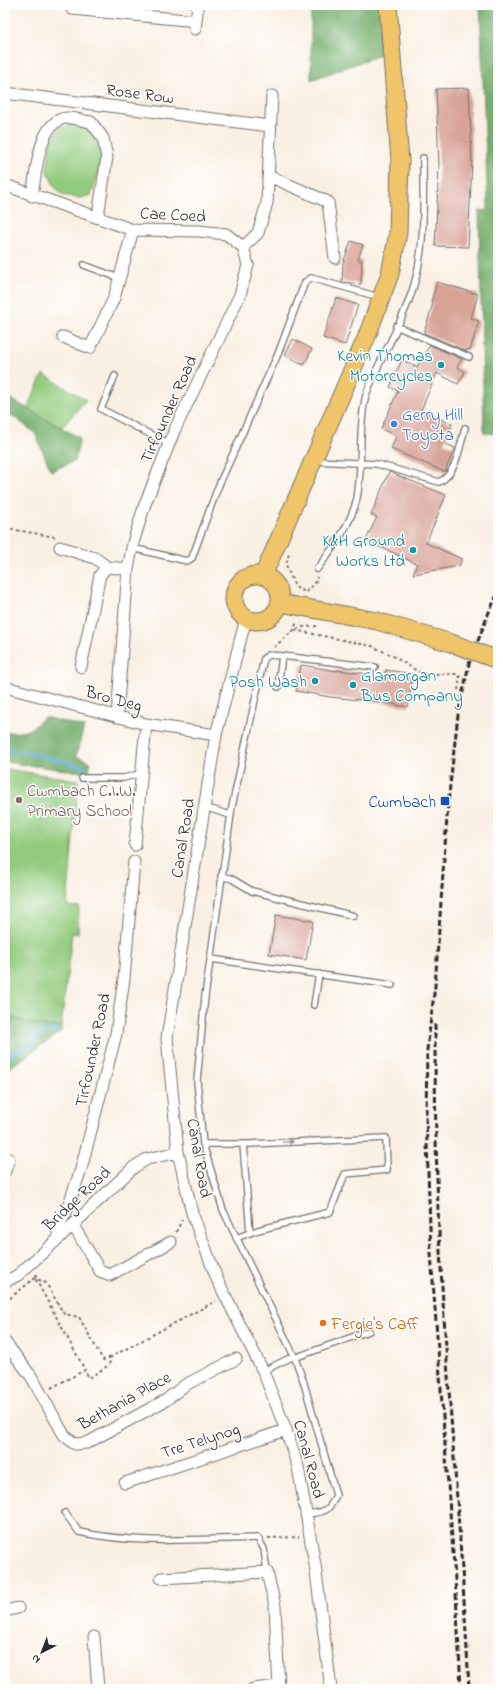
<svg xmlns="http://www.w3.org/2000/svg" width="503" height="1694" viewBox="0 0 503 1694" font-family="'Indie Flower',sans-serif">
<rect width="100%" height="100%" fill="#fff"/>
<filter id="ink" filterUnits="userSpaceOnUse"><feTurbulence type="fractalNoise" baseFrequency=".025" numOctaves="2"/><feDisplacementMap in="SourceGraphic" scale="8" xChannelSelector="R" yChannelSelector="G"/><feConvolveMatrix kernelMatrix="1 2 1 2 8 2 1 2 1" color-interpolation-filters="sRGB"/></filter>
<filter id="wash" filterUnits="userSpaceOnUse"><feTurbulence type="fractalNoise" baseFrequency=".012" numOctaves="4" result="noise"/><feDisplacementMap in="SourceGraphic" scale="16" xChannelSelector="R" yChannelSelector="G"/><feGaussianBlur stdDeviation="0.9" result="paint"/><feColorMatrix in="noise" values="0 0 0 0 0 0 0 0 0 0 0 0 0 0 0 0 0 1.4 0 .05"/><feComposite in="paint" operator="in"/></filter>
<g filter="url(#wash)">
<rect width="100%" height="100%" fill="#f9f0e3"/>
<path fill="#93cb7e" stroke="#5f7b54" d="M73 124C78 126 84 127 88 130 110 143 98 177 91 195L80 198 62 195 55 187 47 171 51 139 60 128Z
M43 374 86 400 61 428 27 408Z
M5 769 78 780 67 906 79 907 78 934 72 933 61 1027 34 1024 5 1016Z"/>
<path fill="#76af6d" stroke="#506d4c" d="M311 5H380V55L311 80Z
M480 5H498V434L484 433 479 211 488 210Z
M5 396 80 438 75 461 51 471 35 433 5 410Z
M44 717 84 727 76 756 90 762 89 773 5 762V732C25 733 29 732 44 717Z
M5 1016 34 1024 61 1027 62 1031 5 1071Z"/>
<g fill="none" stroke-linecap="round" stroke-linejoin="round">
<path stroke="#5faed9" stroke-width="3.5" d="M5 751H23L85 767
M5 1062 15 1052 33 1044 37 1034 57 1030"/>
</g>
<g id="blocks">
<path fill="#d8a397" d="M469 88 472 161 468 247 435 246 439 166 436 89Z
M351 241 363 245 358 260H362L361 284 342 282 343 263Z
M437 282 478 294 471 318 479 321 470 350 467 349 466 351 424 333 433 303 431 302Z
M336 298 358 305 345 345 323 338Z
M293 339 312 349 304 365 285 355Z
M430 345 462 359 457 367 465 372 458 384 437 373 421 410 452 424 444 443 455 448 445 472 391 449 396 436 381 429 398 391 390 387 402 360 417 367Z
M389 472 446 495 426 543 462 559 459 566 413 574 417 564 366 540 377 517 371 515Z
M301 665 337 671V670L385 676 386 670 413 674 408 707 381 702 330 697 296 691Z
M276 915 313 921 306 960 269 954Z"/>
</g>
</g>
<g filter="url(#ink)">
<use href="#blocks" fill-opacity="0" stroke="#73706b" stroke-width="1"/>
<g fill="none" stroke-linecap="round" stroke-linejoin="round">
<defs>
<path id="service" d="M63 5 72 9
M84 265 119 278
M396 326 469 357
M115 376 101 409 169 444
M316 461 377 464 439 482C457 474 460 445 465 428
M132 548 187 561 192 558 218 487 278 354 305 282 311 278 379 297
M317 569C333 548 351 525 357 498 363 465 358 431 365 399 367 390 372 381 375 373 386 350 398 328 407 305 427 259 423 206 423 158
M278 687 282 656
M82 778H124L142 773
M204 807 230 815
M221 876 232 879 252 891 354 916
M211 959 392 985
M314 1005 319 974
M203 1144H249L386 1138 387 1170 345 1174 330 1212 258 1230 236 1238
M243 1144 250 1233
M294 1358 369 1331
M263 1371 294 1356
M65 1513 79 1532C137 1545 199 1539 258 1538L264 1549 267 1572
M307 1514C324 1512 329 1512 336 1495L303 1380 294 1356 223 1210 203 1144 197 1081 205 996 232 807 264 658 269 655 282 656 375 667"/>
<path id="minor" d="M72 9 196 21
M195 29 198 5
M5 93 270 126
M269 176 328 202 335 258
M5 185 133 230 199 231 226 234 243 247
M32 196C36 175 38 121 66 118 73 117 83 121 91 122L103 138 107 157 98 216
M63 337 90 348 114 298 133 230
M60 547 95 558 107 567 128 569
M246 618 216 735 167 1038 178 1152 192 1213 217 1279 263 1371 286 1430 298 1467 315 1565 331 1689
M81 667 100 575 107 567
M5 687 146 724 216 735
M117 717 128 569 133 543 145 504 175 429 240 295 248 265 243 247 258 233 267 203 272 96
M135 845 146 724
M5 1171 9 1159
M73 1225 100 1271 110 1275 171 1242
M59 1238 57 1227 66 1213 81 1169 116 1034 124 979 134 862
M5 1282 18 1275 59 1238 134 1167 147 1159 178 1152
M5 1342 31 1376 64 1435 75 1444 87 1443 166 1400 185 1385 236 1359
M125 1483 286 1430
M161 1578 267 1572 275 1606 279 1689
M5 1611 18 1608
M94 1637 98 1689
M253 1689 278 1686"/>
<path id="primary" d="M234 598a23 23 0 1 1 46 0a23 23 0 1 1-46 0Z
M263 576 367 336 390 274 398 233 400 161 388 5
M280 603 377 621 451 643"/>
</defs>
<use href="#service" stroke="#73706b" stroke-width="8"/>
<use href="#minor" stroke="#73706b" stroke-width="13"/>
<use href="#primary" stroke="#73706b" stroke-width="19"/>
<path stroke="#73706b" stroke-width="2" stroke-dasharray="3 3" stroke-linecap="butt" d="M5 528 55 537
M289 554 286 565 295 587 306 592
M306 592 317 581V577
M317 626 302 627 294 630 372 646 393 656 422 674H457L460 677 458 690
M274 647 294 630 297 621
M176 1232 182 1220
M37 1274 35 1278 85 1370
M5 1302 35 1278 46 1283 64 1314 79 1317 103 1360 111 1357
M51 1388 85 1370 89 1378 109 1365 111 1357 216 1301
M268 1538 299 1537"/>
<use href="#service" stroke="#fff" stroke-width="5.5"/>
<use href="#minor" stroke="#fff" stroke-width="11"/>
<use href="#primary" stroke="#f0c469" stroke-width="17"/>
<path stroke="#2b2b2b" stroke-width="3" stroke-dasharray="6 3" stroke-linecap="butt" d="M435 1024C435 1100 436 1175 440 1251 448 1397 462 1543 469 1689
M461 1689 456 1593 431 1254 426 1116 427 1050 435 986 448 803 458 715 469 664 489 612 498 593"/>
<defs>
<path id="primary-bridge" d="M451 643 498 660"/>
</defs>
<use href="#primary-bridge" stroke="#73706b" stroke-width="19" stroke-linecap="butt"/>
<use href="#primary-bridge" stroke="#f0c469" stroke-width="17"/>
</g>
<defs><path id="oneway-solid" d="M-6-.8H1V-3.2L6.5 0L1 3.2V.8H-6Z"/></defs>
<use fill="#a0a0a0" href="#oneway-solid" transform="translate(288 1142) rotate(-3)"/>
</g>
<g fill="#0f9aa8" stroke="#fff" stroke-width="1.5">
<circle cx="441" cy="365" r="4"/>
<circle cx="413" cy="550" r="4"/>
<circle cx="315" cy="681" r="4"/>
<circle cx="353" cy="685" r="4"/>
</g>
<circle fill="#3f7fe0" stroke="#fff" stroke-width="1.5" cx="394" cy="424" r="4"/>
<circle fill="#8d6e63" stroke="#fff" stroke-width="1.5" cx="19" cy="800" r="4"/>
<rect fill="#1a4fb4" stroke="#fff" stroke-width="1.5" x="440" y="796" width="10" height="10" rx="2"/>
<circle fill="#e8710a" stroke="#fff" stroke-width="1.5" cx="323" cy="1323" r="4"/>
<g text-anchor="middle" stroke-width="3" stroke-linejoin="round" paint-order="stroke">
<g font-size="17" fill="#2b2b2b" stroke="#fff">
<text transform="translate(140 93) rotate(7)" y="6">Rose Row</text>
<text transform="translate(173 214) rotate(3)" y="6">Cae Coed</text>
<text transform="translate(168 409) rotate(-66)" y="6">Tirfounder Road</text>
<text transform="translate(114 698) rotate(15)" y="6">Bro Deg</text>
<text transform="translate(182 838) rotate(-81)" y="6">Canal Road</text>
<text transform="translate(92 1050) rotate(-78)" y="6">Tirfounder Road</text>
<text transform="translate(200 1158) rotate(80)" y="6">Canal Road</text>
<text transform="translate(76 1198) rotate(-43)" y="6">Bridge Road</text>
<text transform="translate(124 1400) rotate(-29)" y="6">Bethania Place</text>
<text transform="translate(200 1440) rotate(-18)" y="6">Tre Telynog</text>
<text transform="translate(310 1459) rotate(75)" y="6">Canal Road</text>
</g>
<g font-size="17" fill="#0d838f" stroke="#fff" text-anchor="end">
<text x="433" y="361">Kevin Thomas<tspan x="433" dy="20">Motorcycles</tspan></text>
<text x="405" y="546">K&amp;H Ground<tspan x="405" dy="20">Works Ltd</tspan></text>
<text x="361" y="681" text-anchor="start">Glamorgan<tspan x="361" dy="20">Bus Company</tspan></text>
<text x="307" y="687">Posh Wash</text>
</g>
<g font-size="17" fill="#366cbe" stroke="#fff" text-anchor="start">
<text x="402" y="420">Gerry Hill<tspan x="402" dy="20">Toyota</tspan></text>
</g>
<g font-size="17" fill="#785e54" stroke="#fff" text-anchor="start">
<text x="27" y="796">Cwmbach C.I.W.<tspan x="27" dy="20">Primary School</tspan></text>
</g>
<g font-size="17" fill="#164399" stroke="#fff" text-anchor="end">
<text x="436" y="807">Cwmbach</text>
</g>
<g font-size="17" fill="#c56008" stroke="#fff" text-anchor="start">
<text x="331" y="1329">Fergie's Caff</text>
</g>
</g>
<rect width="503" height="1694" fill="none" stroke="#fff" stroke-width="20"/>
<g transform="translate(42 1652) rotate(222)" stroke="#ffffff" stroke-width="3" paint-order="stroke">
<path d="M0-3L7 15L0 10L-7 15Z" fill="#2b2b2b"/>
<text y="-6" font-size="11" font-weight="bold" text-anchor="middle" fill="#2b2b2b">N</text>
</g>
</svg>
